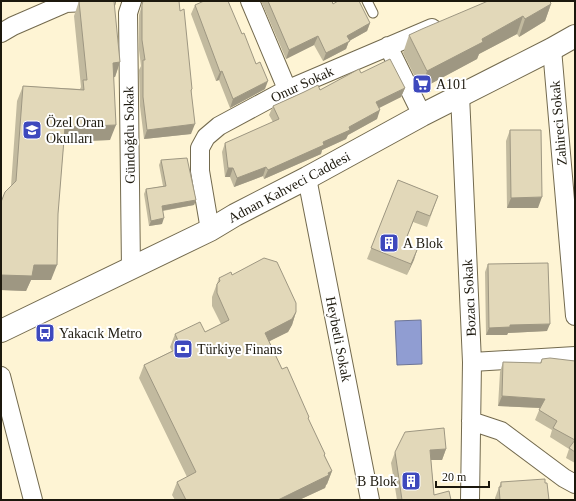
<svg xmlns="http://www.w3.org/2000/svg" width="576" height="501" viewBox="0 0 576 501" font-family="'Times New Roman',serif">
<rect width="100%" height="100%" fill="#fef4d4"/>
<path fill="#909dd2" stroke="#6d7597" d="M421 320 422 364 397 365 395 321Z"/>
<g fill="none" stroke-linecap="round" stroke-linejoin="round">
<defs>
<path id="lane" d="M367 1 373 13"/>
<path id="street" d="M250 1 287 89
M1 33 13 26 66 3 106 1
M388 46 422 115
M552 49 575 316
M460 95 472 362 470 500
M307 178 370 500
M210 230 200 171V148L206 137 219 126 284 91 432 28
M131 269 128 13 132 1
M472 362 575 356
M1 376 33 500
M471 421 501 431 564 478 575 484"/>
<path id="secondary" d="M1 331 210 230 235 215 307 178 422 115 552 49 575 36"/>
</defs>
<use href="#lane" stroke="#736a4e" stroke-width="11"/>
<use href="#street" stroke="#736a4e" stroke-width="20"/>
<use href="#secondary" stroke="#736a4e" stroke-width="24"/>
<use href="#lane" stroke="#fff" stroke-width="9"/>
<use href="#street" stroke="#fff" stroke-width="18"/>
<use href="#secondary" stroke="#fff" stroke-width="22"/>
</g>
<path fill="#c2ba9f" d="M79 1 120 62 115 77H114L110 140 64 142 51 280H31L26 291 1 290V202L11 186 17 101 23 86 80 89 81 87 74 16Z
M143 1 192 89 191 93V134L144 139 140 106 139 70 141 66 139 50V15Z
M261 1H332L333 4 370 23 367 31 349 41 346 49 323 61 314 45 286 59Z
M551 4 545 21 519 37 517 34 479 54 477 59 421 89 403 53 409 35Z
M195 5 265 89 230 108 219 80 216 81 191 14Z
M361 73 405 88 401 97 379 108 377 119 348 135 346 139 322 150 321 154 264 179 263 176 234 187 230 177H225L222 152 225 143 273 122 269 115 273 106 320 90Z
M510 130 538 208H507L506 141Z
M161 160 196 200 194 205 163 211 162 224 149 226 144 194 146 189 163 186 159 165Z
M398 180 438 196 427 227 413 222 404 244 417 250 407 275 367 259Z
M488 264 547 331 508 333 507 335H486L485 272Z
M232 275 296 312 292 325 288 332 269 341 282 369 309 417 308 419 325 454V456L332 471 327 484 326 485 325 488 299 500H175L172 495 177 482 187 477 139 378 144 365 172 351 170 347 175 334 205 332 221 324 212 306V297L219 278Z
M542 359 575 361V463L566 458 569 449 550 437 552 430 535 420 540 408 498 406 500 372 503 362 540 363Z
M446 449 442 460H431L434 495 451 500H397L391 463 395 452Z
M501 482 545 483 549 500H495V498Z"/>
<path fill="#9e9782" d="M551 4 545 21 519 37 525 19Z
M523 16 517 34 479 54 477 59 421 89 427 71 482 39Z
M370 23 367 31 349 41 346 49 323 61 326 53 347 36Z
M318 36 314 45 286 59 289 50Z
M120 62 115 77 108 78 113 63Z
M222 71 219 80 216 81 220 72Z
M268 81 265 89 230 108 233 99Z
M405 88 401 97 373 111 376 102Z
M380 110 377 119 348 135 346 139 322 150 321 154 264 179 268 170 323 142 349 127Z
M195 124 191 134 144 139 147 130Z
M116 125 110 140 59 142 65 127Z
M266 167 263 176 234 187 237 178Z
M228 168H233L230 177H225Z
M542 197 538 208H507L511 198Z
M196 200 194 205 160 211 162 206Z
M164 218 162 224 149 226 151 221Z
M417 250 414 260 407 275 411 264Z
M34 265H57L51 280H31L26 291 1 290V275Z
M296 312 292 325 288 332 260 346 265 333Z
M550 324 547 331 508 333 507 335H486L489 328 510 325Z
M502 396 545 399 542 408 498 406Z
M446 449 442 460H426L430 450Z
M332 471 327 484 326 485 325 488 299 500H278Z"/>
<path fill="#e2d8b9" stroke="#9e9782" d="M79 1H114L120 62 113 63 116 125 65 127 58 214 57 265H34L32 276 1 275V202L5 192 16 181 23 86 84 90 83 80H87Z
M143 1H179L180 11 184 9 192 89 191 90 195 124 147 130 143 97V60H145L142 40V5Z
M204 1H228L242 34 244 33 256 64 260 62 268 81 233 99 222 71 220 72 195 5Z
M268 1H332L333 4 338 1H359L370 23 347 36 350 41 326 53 318 36 289 50Z
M488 1H550L551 4 525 19 523 16 482 39 483 42 427 71 409 35 422 29Z
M390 59 405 88 376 102 380 110 349 127 350 130 323 142 324 145 268 170 266 167 237 178 233 168H228L225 143 279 119 273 106 304 92 318 85 320 90 359 69 361 73Z
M510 130H541L542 197 511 198Z
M187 158 196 200 162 206 164 218 151 221 146 189 166 186 161 160Z
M398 180 438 196 430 216 417 211 404 244 417 250 411 264 371 248Z
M264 258 277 262 296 303V312L292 319 265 333 282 369 287 367 309 417 308 418 325 454 324 455 332 471 328 473 329 475 278 500H186L177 482 196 472 144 365 181 347 175 334 200 322 205 332 229 320 217 293V284L220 281 219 278 231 272 232 275Z
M548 263 550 324 510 325V327L489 328 488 264Z
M550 358 575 361V440L553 428 557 421 539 410 545 399 502 396 503 362 541 363 542 359Z
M444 428 446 449 430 450 434 495 449 491 451 500H402L395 452 405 432Z
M575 440V452L569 448Z
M545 479V483H547L549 500H500L499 487H501V482Z"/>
<defs>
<symbol id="supermarket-square" viewBox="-11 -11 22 22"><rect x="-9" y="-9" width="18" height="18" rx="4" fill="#3e49bd" stroke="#fff"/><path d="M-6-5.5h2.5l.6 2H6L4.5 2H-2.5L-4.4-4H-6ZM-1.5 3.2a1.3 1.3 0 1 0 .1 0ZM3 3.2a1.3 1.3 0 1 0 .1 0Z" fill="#fff"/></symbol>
<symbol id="school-square" viewBox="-11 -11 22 22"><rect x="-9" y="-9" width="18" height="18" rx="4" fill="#3e49bd" stroke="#fff"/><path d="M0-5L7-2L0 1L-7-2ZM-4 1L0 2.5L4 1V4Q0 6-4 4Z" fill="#fff"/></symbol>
<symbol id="building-square" viewBox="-11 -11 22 22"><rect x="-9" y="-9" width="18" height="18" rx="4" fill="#3e49bd" stroke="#fff"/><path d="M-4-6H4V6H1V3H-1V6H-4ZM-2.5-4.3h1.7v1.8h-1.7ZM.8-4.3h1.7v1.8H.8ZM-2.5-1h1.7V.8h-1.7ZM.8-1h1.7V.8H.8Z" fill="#fff"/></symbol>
<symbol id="bus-square" viewBox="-11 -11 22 22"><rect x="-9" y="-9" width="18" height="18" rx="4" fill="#3e49bd" stroke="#fff"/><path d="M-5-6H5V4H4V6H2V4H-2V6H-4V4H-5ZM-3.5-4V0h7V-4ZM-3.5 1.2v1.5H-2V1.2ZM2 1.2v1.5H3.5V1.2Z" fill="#fff"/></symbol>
<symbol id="bank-square" viewBox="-11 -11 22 22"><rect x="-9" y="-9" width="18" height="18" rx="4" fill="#3e49bd" stroke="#fff"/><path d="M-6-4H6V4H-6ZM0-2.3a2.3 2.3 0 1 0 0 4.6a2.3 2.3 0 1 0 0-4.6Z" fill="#fff"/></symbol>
</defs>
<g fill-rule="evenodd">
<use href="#supermarket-square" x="411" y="73" width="22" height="22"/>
<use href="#school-square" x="21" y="119" width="22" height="22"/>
<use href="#building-square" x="378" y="232" width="22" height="22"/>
<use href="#bus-square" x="34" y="322" width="22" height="22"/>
<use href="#bank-square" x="172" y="338" width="22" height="22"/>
<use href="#building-square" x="400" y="470" width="22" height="22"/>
</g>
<g text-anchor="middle" stroke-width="4" stroke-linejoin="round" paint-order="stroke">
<g font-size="14" fill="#1c180d" stroke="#fff">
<text transform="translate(302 84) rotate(-25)" y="5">Onur Sokak</text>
<text transform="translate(558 123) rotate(-95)" y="5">Zahireci Sokak</text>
<text transform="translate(129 135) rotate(-91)" y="5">Gündoğdu Sokak</text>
<text transform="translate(289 187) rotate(-28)" y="5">Adnan Kahveci Caddesi</text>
<text transform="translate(469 298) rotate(-93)" y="5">Bozacı Sokak</text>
<text transform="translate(339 339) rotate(79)" y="5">Heybetli Sokak</text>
</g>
<g font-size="14" fill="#1c180d" stroke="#fff" text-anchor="start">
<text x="436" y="89">A101</text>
<text x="46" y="127">Özel Oran<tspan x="46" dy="16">Okulları</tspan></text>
<text x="403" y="248">A Blok</text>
<text x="59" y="338">Yakacık Metro</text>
<text x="197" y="354">Türkiye Finans</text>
<text x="397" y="486" text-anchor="end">B Blok</text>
</g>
</g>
<rect width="576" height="501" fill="none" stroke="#1c180d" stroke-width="4"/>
<path d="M436 481v6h53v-6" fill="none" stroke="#1c180d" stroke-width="2"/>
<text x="442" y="481" font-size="12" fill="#1c180d" stroke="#ffffff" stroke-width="3" paint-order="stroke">20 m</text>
</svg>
